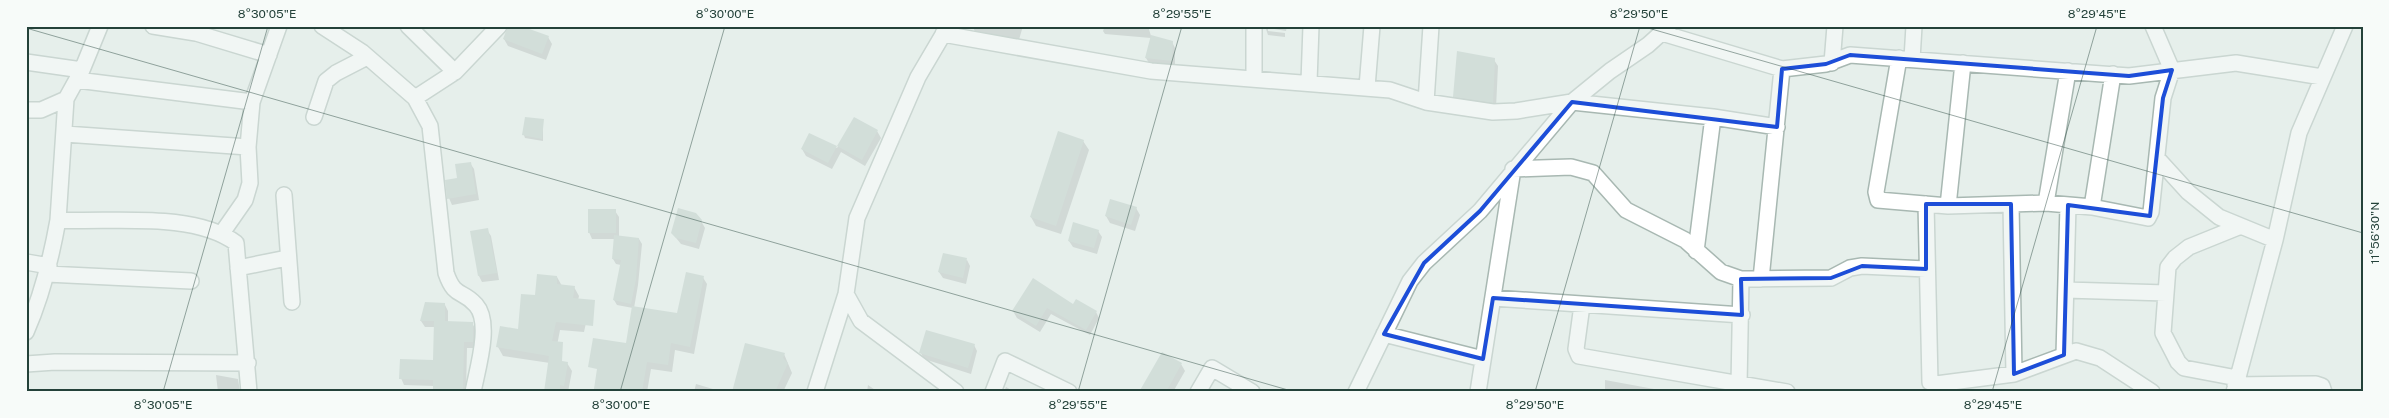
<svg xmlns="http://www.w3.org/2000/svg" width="2389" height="418" viewBox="0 0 2389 418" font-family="'Public Sans',sans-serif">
<rect width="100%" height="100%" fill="#e6efeb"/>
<path fill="#0003" d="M973 26H1023L1018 43 976 36Z
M1148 26 1151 36 1172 42 1175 48V65L1149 63 1146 58 1151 38 1105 34 1103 31 1105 26Z
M1265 26H1287L1286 31 1268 28V31L1285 33V37L1268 35Z
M1350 26H1370L1351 28Z
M548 37 552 44 546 60 508 46 504 39Z
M1494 60 1498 66 1496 108 1458 103 1454 96Z
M855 118 877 131 881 138 865 166 841 152 832 169 806 156 802 149 810 134 837 148Z
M543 120V141L525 138 524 135Z
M1083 141 1089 150 1061 234 1036 226 1031 217Z
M470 163 474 169 479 200 452 205 449 198Z
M1136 208 1140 215 1135 231 1110 223 1106 216Z
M615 211 619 217V237L639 239 642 244 638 285 634 308 678 315 702 276 707 284 694 354 675 350 672 372 651 369 647 392H594L602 341 627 345 633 308 617 305 614 300 621 265 616 264 613 259 615 239H592L589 232Z
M701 221 705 228 699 249 681 244 672 233Z
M487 230 491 236 499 280 482 282 479 276 471 232Z
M1098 231 1102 237 1097 254 1073 247 1069 241Z
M967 260 970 266 966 284 943 278 939 272Z
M557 277 562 286 574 287 579 296 578 300 589 309 584 332 560 330 554 361 567 363 572 371 568 392H545L550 363 503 356 498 347 519 330 536 296Z
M1033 280 1074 306 1096 312 1099 318 1090 335 1051 314 1040 332 1017 318 1013 311Z
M445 305 448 311V323H472L476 330V348H467L466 392H434L435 386 404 385 401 378 434 362 435 327H425L421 321Z
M974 345 977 351 971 374 924 359 921 353Z
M1163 353 1181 364 1185 371 1173 392H1141Z
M784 354 792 373 783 392H733Z
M216 375 238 379 240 392H218Z
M1605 380 1654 389 1655 392H1605Z
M696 384 723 392H694Z
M868 385 878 392H867Z
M1006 387 1015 392H1004Z"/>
<path fill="#bbcac4" d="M508 26H521L549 36 542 54 503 39Z
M1151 35 1173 41 1172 61 1145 58Z
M1457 51 1495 58 1493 103 1453 97Z
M525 117 544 119 542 139 522 135Z
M854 117 878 130 862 160 837 146Z
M1058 131 1084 140 1056 226 1030 217Z
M809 133 837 146 828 163 801 149Z
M471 162 476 194 447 199 445 180 457 178 455 164Z
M1110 199 1137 207 1131 225 1105 216Z
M678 208 696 213 702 220 696 243 676 238 671 233Z
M588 209H616V233H588Z
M1073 222 1099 230 1094 248 1068 241Z
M488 228 497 273 478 276 470 231Z
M614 235 639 238 636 279 631 304 613 300 621 260 612 259Z
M943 253 967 258 963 278 938 272Z
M686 272 704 276 690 347 671 343 668 365 647 362 642 392 594 389 597 369 588 367 593 338 626 343 632 306 677 313Z
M537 274 557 276V284L575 286 573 298 595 300 593 326 556 322 552 341 563 342 562 361 568 362 564 386 560 385V392H544L549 356 496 347 500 326 518 329 521 294 535 295Z
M1033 278 1073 304 1076 299 1097 311 1086 330 1047 308 1036 326 1012 311Z
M425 302 445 303V321L473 322V342H464L463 392H433V380L399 379 400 359 433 360 434 321H420Z
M926 330 975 344 968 368 919 353Z
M745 343 785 353 783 358 788 363 775 392H732Z
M1162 352 1182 363 1166 392H1139Z"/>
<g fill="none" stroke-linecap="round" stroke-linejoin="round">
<defs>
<path id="minor" d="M100 26 82 70 66 99 58 220C111 223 193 211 236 243L249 392
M153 26 196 33 269 55
M322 26 362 52 415 98 430 126 446 273C455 299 462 289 476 305 492 323 477 370 473 392
M408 26 455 72 415 98
M1662 33 1782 69 1826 64 1850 55 2129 76 2236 63 2322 77
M943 34 1151 71 1390 90 1426 102 1493 112 1516 111 1572 102 1713 117 1777 127
M1899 58 1876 192 1878 200 1948 206 2046 203 2092 207 2148 218 2151 212 2163 98 2172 70 2153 26
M1912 59 1914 26
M26 62 82 70
M1832 63 1835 26
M455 72 499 26
M1254 78V26
M77 80 252 102
M1309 82 1311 26
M1367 87 1372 26
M1426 102 1431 26
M26 110H41L66 99
M314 117 326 81 336 73 367 57
M65 134 248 147
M2157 158 2188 192 2219 217 2275 240
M284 195 292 302
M2046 203 2068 71
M1926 204 1930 382 1936 384 2014 374 2076 351 2100 358 2152 392
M2011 204 2014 374
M1948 206 1963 63
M2092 207 2113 74
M222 233 245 200 250 183 248 147 252 102 279 26
M1696 251 1713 117
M26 262 49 266
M238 268 287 258
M47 274 191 281
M1761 279 1782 69
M2066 290 2166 293
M846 294 861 321 956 392
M1493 298 1742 315
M1582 305 1576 349 1579 356 1787 392
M26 332C42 296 51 259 58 220
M1384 334 1483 359
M2064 355 2068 205
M26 364 55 362 248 363
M2237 378 2184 368 2178 362 2163 333 2168 267 2175 258 2189 247 2241 226
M1739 385 1741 279
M2235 385 2316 384 2322 386 2324 392
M815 392 846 294 857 218 918 77 948 26
M993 392 1005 361 1069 392
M1198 392 1212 368 1252 392
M1356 392 1410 281 1424 263 1480 211 1572 102 1610 71 1648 45 1669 26
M1478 392 1513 169 1571 167 1593 173 1626 210 1685 240 1721 272 1741 279 1831 278 1850 268 1862 266 1926 269
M2234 392 2275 240 2299 133 2345 26"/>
</defs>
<use href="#minor" stroke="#a8b8b2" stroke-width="18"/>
<use href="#minor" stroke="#fff" stroke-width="15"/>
</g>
<path d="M0 0H2389V418H0ZM1850 55 2129 76 2172 70 2163 98 2150 216 2068 205 2064 355 2014 374 2011 204H1926V269L1862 266 1831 278 1741 279 1742 315 1493 298 1483 359 1384 334 1424 263 1480 211 1572 102 1777 127 1782 69 1826 64Z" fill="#e6efeb" fill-opacity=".55" fill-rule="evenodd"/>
<path fill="none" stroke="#1d4ed8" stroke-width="4" stroke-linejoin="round" d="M1850 55 2129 76 2172 70 2163 98 2150 216 2068 205 2064 355 2014 374 2011 204H1926V269L1862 266 1831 278 1741 279 1742 315 1493 298 1483 359 1384 334 1424 263 1480 211 1572 102 1777 127 1782 69 1826 64Z"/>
<path fill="none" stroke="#24423a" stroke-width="1" stroke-opacity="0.45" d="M1641 26 2363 233M26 28 1295 392M163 392 268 26M620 392 725 26M1078 392 1182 26M1535 392 1640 26M1992 392 2097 26"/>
<rect width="2389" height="418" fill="none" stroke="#f7fbf9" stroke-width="55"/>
<rect x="28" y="28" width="2334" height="362" fill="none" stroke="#24423a" stroke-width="2"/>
<g font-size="12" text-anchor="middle" fill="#24423a">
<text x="267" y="18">8°30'05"E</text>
<text x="725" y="18">8°30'00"E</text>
<text x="1182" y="18">8°29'55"E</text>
<text x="1639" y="18">8°29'50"E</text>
<text x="2097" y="18">8°29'45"E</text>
<text transform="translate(2375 233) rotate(-90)" y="4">11°56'30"N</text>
<text x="163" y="409">8°30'05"E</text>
<text x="621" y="409">8°30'00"E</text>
<text x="1078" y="409">8°29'55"E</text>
<text x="1535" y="409">8°29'50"E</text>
<text x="1993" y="409">8°29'45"E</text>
</g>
</svg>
